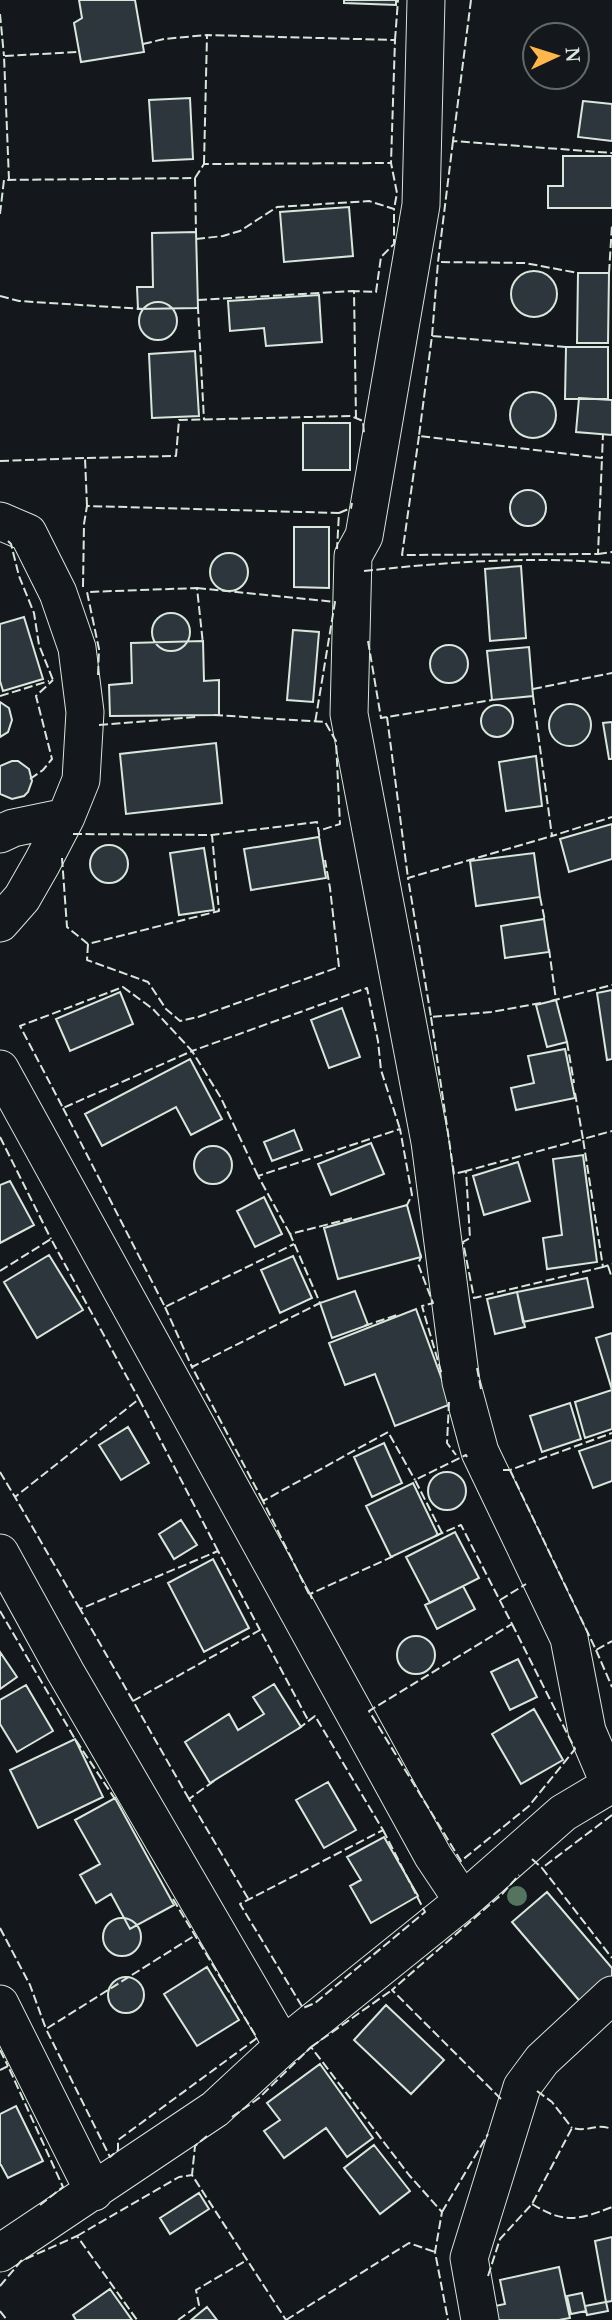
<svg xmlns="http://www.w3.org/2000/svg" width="612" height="2320" viewBox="0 0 612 2320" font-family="'Noto Serif',serif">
<rect width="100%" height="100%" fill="#14181c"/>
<path fill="#2c363c" stroke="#d8e6dc" stroke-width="2" d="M79 0H135L144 52 81 62 74 23 82 18Z
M344 0H396V5L344 3Z
M190 98 193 159 153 161 149 100Z
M583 101 612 104V141L578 137Z
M563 156H612V208H548V186H563Z
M349 207 353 256 284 262 280 212Z
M196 232 198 308 138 309 137 287H153L152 233Z
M511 294a23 23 0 1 1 46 0a23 23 0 1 1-46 0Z
M578 273H609L608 343H577Z
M319 295 322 342 266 346 264 328 230 331 228 301Z
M139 321a19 19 0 1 1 38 0a19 19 0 1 1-38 0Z
M566 347H608V399H565Z
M195 351 199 416 152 418 149 354Z
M510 415a23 23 0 1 1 46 0a23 23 0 1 1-46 0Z
M579 398 612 400V435L576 432Z
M303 423H350V470H303Z
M510 508a18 18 0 1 1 36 0a18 18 0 1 1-36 0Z
M294 527H329V588L294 587Z
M210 572a19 19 0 1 1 38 0a19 19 0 1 1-38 0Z
M521 566 526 638 490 641 485 569Z
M152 632a19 19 0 1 1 38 0a19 19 0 1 1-38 0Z
M24 617 43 679 3 691 0 681V624Z
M293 630 319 632 313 702 287 700Z
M203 641 204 681 219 680V715L110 716 109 685 132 683 131 643Z
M430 664a19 19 0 1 1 38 0a19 19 0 1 1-38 0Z
M529 647 533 696 492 700 487 651Z
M0 702 9 708 12 720 8 732 0 737Z
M549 725a21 21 0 1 1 42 0a21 21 0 1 1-42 0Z
M481 721a16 16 0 1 1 32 0a16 16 0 1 1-32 0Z
M612 722V759H609L603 723Z
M216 743 222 803 126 814 120 754Z
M536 756 542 806 506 811 499 762Z
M12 761H18L29 769 32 781 28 792 24 796 12 799 0 794V766Z
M612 824V859L569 872 560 839Z
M319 837 326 878 251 890 244 849Z
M90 864a19 19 0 1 1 38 0a19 19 0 1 1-38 0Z
M204 848 214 910 179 915 170 853Z
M534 853 540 897 476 906 470 861Z
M544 919 549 952 505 958 501 926Z
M612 990V1059L607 1060 597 993Z
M120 992 133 1024 70 1051 56 1019Z
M556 1000 567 1042 547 1047 536 1005Z
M342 1008 360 1057 329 1068 311 1020Z
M565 1049 575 1098 516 1110 511 1088 534 1083 528 1056Z
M190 1059 222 1119 191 1135 176 1107 102 1146 85 1114Z
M294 1130 302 1150 272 1161 264 1142Z
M371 1143 384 1174 331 1195 318 1164Z
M194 1165a19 19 0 1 1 38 0a19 19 0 1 1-38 0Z
M583 1155 597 1262 547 1269 543 1238 562 1235 553 1159Z
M518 1162 530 1201 484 1215 473 1176Z
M10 1181 34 1225 0 1243V1185Z
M264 1197 282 1234 255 1247 237 1211Z
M407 1205 421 1257 338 1279 324 1228Z
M49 1255 83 1310 37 1338 4 1282Z
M293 1256 312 1298 280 1313 261 1270Z
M587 1278 593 1307 523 1322 517 1292Z
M355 1291 368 1325 332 1338 320 1303Z
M517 1292 525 1327 495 1334 487 1299Z
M416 1309 451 1404 395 1426 375 1374 345 1385 329 1343Z
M612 1333V1429L585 1438 575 1402 612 1390 596 1338Z
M570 1403 581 1439 542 1452 530 1416Z
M128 1427 149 1463 121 1480 99 1445Z
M612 1440V1481L593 1488 579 1451Z
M384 1443 402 1483 372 1497 354 1457Z
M428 1491a19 19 0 1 1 38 0a19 19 0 1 1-38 0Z
M413 1483 438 1535 391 1557 366 1506Z
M181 1520 197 1545 174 1559 159 1534Z
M455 1532 479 1578 430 1603 406 1557Z
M213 1559 249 1628 204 1652 168 1583Z
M463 1586 475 1609 437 1629 425 1605Z
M397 1655a19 19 0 1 1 38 0a19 19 0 1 1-38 0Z
M0 1652 17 1677 0 1689Z
M518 1659 537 1697 510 1710 491 1672Z
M274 1684 301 1727 210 1783 185 1742 229 1714 238 1730 264 1714 253 1697Z
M26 1685 53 1731 17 1752 0 1724V1700Z
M534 1709 563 1760 521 1784 492 1734Z
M75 1739 103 1797 38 1828 10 1770Z
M328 1782 356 1830 324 1848 296 1800Z
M115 1798 174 1905 130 1929 111 1894 96 1903 80 1875 100 1864 75 1820Z
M384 1837 418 1896 371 1923 350 1886 361 1880 347 1857Z
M547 1892 612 1968V1983L584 2006 512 1922Z
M103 1937a19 19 0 1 1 38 0a19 19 0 1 1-38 0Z
M207 1967 239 2020 197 2046 164 1994Z
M108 1995a18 18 0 1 1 36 0a18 18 0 1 1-36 0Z
M386 2005 444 2060 411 2094 354 2040Z
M320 2064 373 2138 347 2157 326 2128 284 2158 264 2131 280 2120 267 2103Z
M16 2106 43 2161 8 2178 1 2165H0V2114Z
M374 2145 410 2191 380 2214 344 2168Z
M199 2193 209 2209 170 2234 160 2218Z
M612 2237V2301L606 2302 595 2241Z
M559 2267 570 2318 559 2320H498L495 2306 505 2304 500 2280Z
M110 2289 132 2320H76L73 2315Z
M582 2293 586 2311 571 2314 567 2296Z
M606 2302 608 2311 587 2315 585 2306Z
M207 2307 217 2320H191Z"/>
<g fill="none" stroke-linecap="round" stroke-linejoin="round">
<defs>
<path id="street" d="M0 521 28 533 58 593 77 648 85 712 81 780 66 817 42 863 22 898 0 923
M0 834 13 828 66 817
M0 1069 433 1856 463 1901
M0 1553 65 1671 283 2046
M0 2004 94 2192
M0 2253 215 2109 283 2046 463 1901 563 1813 610 1785 587 1731 569 1638 480 1452 461 1382 430 1142 349 714 353 556 364 536 421 205 426 0
M480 2320 469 2258 522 2087 542 2060 612 1995"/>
</defs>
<use href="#street" stroke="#d8e6dc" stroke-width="39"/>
<use href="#street" stroke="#14181c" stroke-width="37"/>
<path stroke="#d8e6dc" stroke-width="2" stroke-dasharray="9 3.5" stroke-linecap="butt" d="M471 0 453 141 612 153
M0 14 4 56
M395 40 398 0
M143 44 164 39 207 35
M453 141 438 262 525 263 578 273
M204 164 207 35 395 40 391 163
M195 178 204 164 391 163 397 193 394 209
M9 180 4 56 78 52
M0 214 4 180 195 178 196 232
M196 239 223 236 240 231 277 207 369 201 394 209V244L381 257 376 292 354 291
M609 273 612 225
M0 296 19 301 143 309
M198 300 354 291 356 419
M195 308H198L204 420
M432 336 438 262
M566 347 432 336 419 436 602 458 603 434
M419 436 402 555 598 554 602 458
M0 461 85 458
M87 506 85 458 176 456 179 420 351 416 363 421 364 434
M339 513 351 508 352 503
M8 541 11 544 19 576 34 613 39 645 53 680
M598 554 612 552
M364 571C446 562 530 556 612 563
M83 587 84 524 87 506 339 513 337 549
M197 588 335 602 315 723
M368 641 381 718 492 700
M98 675 99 649 87 592 197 588 203 644
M533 689 612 673
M0 696 49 681
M533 696 552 836 612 817
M214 715 325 722 336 741 340 824 318 831
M387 717 408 878
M99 725 196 717
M30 779 43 770 52 759 36 696 53 680
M73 834 212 835 317 822 320 840
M62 858 67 927 88 944 219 911 212 835
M540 897 545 921
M88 944 87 960 148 982 166 1009 180 1021 198 1017 339 967 330 888 325 860
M549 949 556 1000
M123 987 153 1009 192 1051 63 1108 20 1026Z
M551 1001 612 985
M541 1003 491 1012 431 1017 408 878 552 836
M431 1017 454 1174 466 1171
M567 1042 574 1083
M575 1093 583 1139 612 1131
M63 1108 165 1307 294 1244
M0 1137 51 1239
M258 1176 221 1098 192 1051 367 988 378 1041 381 1070 400 1129
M290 1234 258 1176 400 1129 412 1195 407 1205
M420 1253 421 1257 418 1264 433 1303 422 1306 442 1375
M608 1266 612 1278
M603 1267 474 1298 463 1242 470 1238 466 1171 583 1139 603 1267 612 1264
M0 1271 51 1239 139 1399
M165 1307 192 1367
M364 1326 397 1315
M477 1368 481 1389
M449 1402 447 1443 456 1455
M503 1470H510L612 1433
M510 1470 596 1650 612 1641
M0 1472 15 1497
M263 1501 192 1367 320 1303 290 1234 353 1218
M442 1533 415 1480 466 1455 467 1457
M435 1536 461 1525 512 1624
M309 1594 263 1501 388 1432 415 1480
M312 1599 310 1594 394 1556
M500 1600 526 1584
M80 1609 15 1497 139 1399 218 1551
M0 1611 75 1739 117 1802
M512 1624 575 1749 529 1806 461 1861 369 1711Z
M596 1650 612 1687
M133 1701 80 1609 218 1551 260 1630
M298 1729 315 1716 383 1830
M214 1781 189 1799 249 1900
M189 1799 133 1701 260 1630 308 1720
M612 1815 542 1868 612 1958
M383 1830 425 1912 315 2003 303 2008 240 1904Z
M532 1859 542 1868
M173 1899 257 2038 118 2140V2150L110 2157 46 2029 194 1936
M0 1928 30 1985 46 2029
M311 2047 392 1990
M0 2050 8 2066
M0 2070 8 2066 63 2187 40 2205
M537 2091 552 2102 572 2128
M501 2099 392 1990 502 1894 519 1875
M232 2117 259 2098 311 2047 409 2175 442 2212 435 2252 448 2320
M207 2136 195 2146 192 2175 286 2320
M532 2204C564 2224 579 2220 612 2207
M442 2212 488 2134
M77 2236 179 2177 192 2175
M488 2276 500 2239 532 2204 572 2128C588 2132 594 2124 609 2128
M0 2286 21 2261 77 2236 137 2320
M0 2311 7 2320
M178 2320 199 2305 196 2290 247 2260
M286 2320 409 2243 435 2252"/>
</g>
<circle fill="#55745f" cx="517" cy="1896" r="10"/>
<g transform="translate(556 56) rotate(86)"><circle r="33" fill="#14181c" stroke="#626a69" stroke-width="2"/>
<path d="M0-5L12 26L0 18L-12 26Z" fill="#ffb74d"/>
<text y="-10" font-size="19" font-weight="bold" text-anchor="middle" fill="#d8e6dc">N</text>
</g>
</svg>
